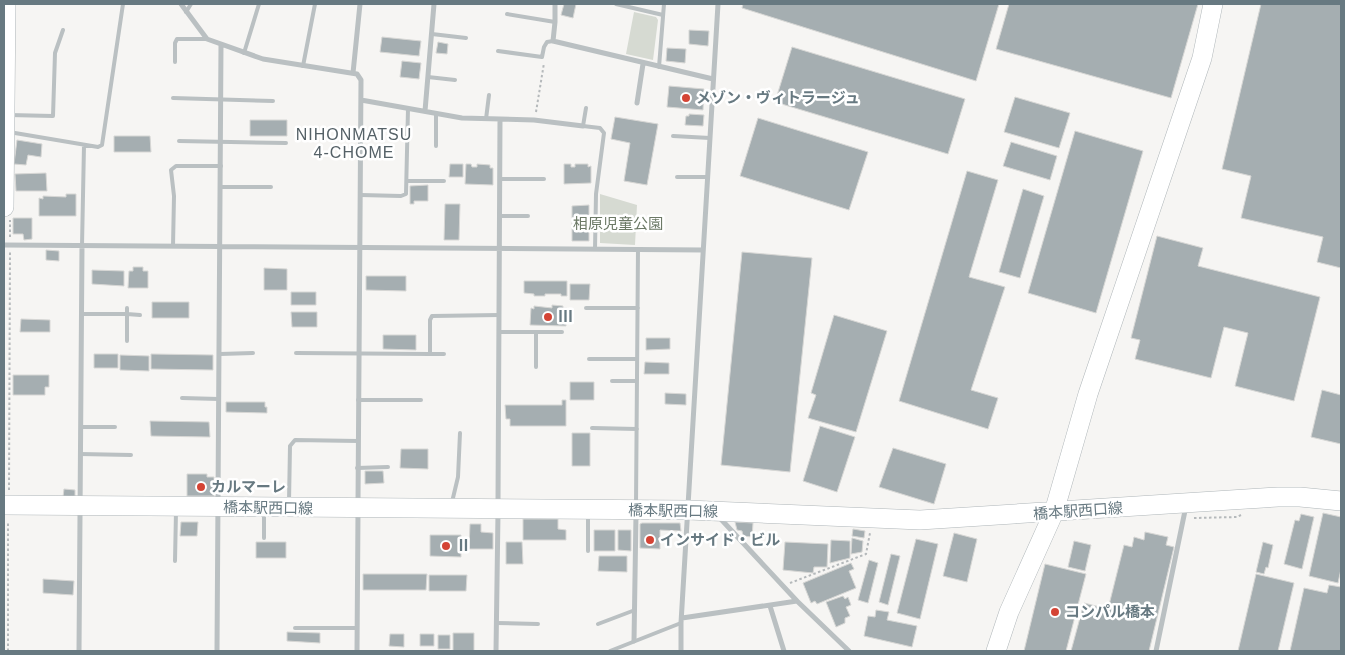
<svg xmlns="http://www.w3.org/2000/svg" width="1345" height="655" viewBox="0 0 1345 655" font-family="Arial,'Noto Sans JP',sans-serif">
<rect width="100%" height="100%" fill="#f6f5f3"/>
<path fill="#d6dad2" d="M634 12 656 17 658 20 653 60 626 54Z
M600 194 637 205 635 245 600 243Z"/>
<path fill="#a5aeb1" stroke="#d7d7d5" d="M564 4H576L573 18 561 15Z
M743 4H999L976 81 742 8Z
M1009 4H1198L1171 98 996 49Z
M1261 4H1341V268L1317 262 1323 237 1241 218 1251 176 1222 169Z
M689 30 709 31 708 46 689 44Z
M382 37 421 41 419 56 380 52Z
M438 42 448 44 447 54 436 53Z
M792 47 965 99 948 154 775 102Z
M667 48 686 49 685 63 666 61Z
M402 61 421 63 419 79 400 77Z
M669 86 704 89 703 110 667 107Z
M1015 97 1070 113 1059 148 1004 132Z
M689 114 704 115 703 126 685 125 686 116H689Z
M615 117 658 124 647 185 624 181 630 143 611 139Z
M758 118 868 152 849 210 740 176Z
M250 120H287V136H250Z
M1075 131 1143 151 1096 313 1028 293Z
M114 136H150L151 152H114Z
M17 140 42 144 41 157 28 155 26 165 14 164Z
M1011 142 1057 156 1050 180 1003 166Z
M450 164H463V177H449Z
M466 164H471L472 167H477V164L490 165V168H493V185L465 184Z
M564 164H571V167H575V164H588V167L591 166V183L564 184Z
M967 171 998 180 969 277 1005 287 971 390 998 398 988 429 899 401Z
M46 173 47 191H16L15 174Z
M428 185V201H414V204H410V186Z
M1023 189 1044 196 1020 278 999 272Z
M66 194H76V216H39V198L43 199V196L66 197Z
M445 204H460L459 240H444Z
M589 205V241H572V206Z
M13 218H32V239L24 240 23 234H13Z
M1157 236 1203 248 1198 266 1320 297 1294 401 1235 386 1248 333 1224 327 1211 378 1135 359 1140 340 1131 338Z
M46 250 59 251V261L46 260Z
M742 252 812 258 790 472 721 465Z
M133 267H143V271H148V288H128L129 271H133Z
M264 268 287 269V290H264Z
M92 270 124 271V286L92 284Z
M366 276H406V291L366 290Z
M524 281H567V296H561V294H545V296H534V294L524 293Z
M570 284H590L589 300H570Z
M291 292H316V305H291Z
M152 302H189V318H152Z
M552 305 563 306V308H567L566 326 530 325 531 308 534 309V306L552 308Z
M291 312H317V327H292Z
M834 315 887 331 856 432 808 418 816 395 811 393Z
M21 319 50 320V332H20Z
M383 335H416V350L383 349Z
M646 338H670V349L646 350Z
M94 354H118V368H94Z
M151 354 213 355V370L151 369Z
M120 355 149 356V371L120 370Z
M645 362 669 363V374H644Z
M13 375H49V387H45V395H13Z
M570 382H594V400H570Z
M1322 390 1341 395V444L1311 437Z
M665 393 686 394V405L665 404Z
M562 400H566V426H510V419H506L505 405H562Z
M226 402H265V407H267V413L226 412Z
M150 421 209 422 210 437 151 436Z
M820 426 855 437 837 492 803 481Z
M572 433H590V466H572Z
M893 448 946 464 934 504 879 487Z
M401 449H428V469L400 468Z
M365 471H383L384 483 365 484Z
M187 474H207V477H214V496H187Z
M64 489 75 490V496L63 497Z
M1323 513 1341 517V569L1338 583 1309 576Z
M1301 514 1314 517 1302 569 1284 564 1295 520 1299 521Z
M523 519H558V529L566 530V540H523Z
M181 522H198L197 536H180Z
M735 522 753 523 752 537 743 536 742 531 737 530Z
M642 523H680L681 531 660 530V549L640 548V524Z
M470 524H481V532L493 533V549H469Z
M853 529 865 531 864 538 852 536Z
M594 530H615V551H594Z
M618 530H631V551L618 550Z
M1145 532 1168 537 1166 545 1174 547 1149 651H1071L1084 603 1108 609 1124 545 1132 547 1134 537 1144 540Z
M954 533 977 539 967 582 943 576Z
M430 535H461V557L430 556Z
M852 538 863 541 862 552 851 554Z
M916 539 938 544 920 619 897 613Z
M831 540 850 541V558L830 563Z
M1074 541 1091 545 1085 571 1068 567Z
M256 542H286V558H256Z
M506 542H522L523 564H506Z
M785 542 828 544 827 567H814L813 573 783 570Z
M1263 542 1273 545 1268 568 1266 567 1264 574 1256 572Z
M891 554 900 556 888 605 879 602Z
M599 556H627V572L598 571Z
M869 560 878 563 868 603 858 600Z
M851 563 854 569 849 571 856 588 817 604 815 601 811 603 803 583Z
M1045 564 1086 574 1066 651H1024Z
M363 574H427L426 590H363Z
M1256 574 1294 583 1278 651H1238Z
M429 575H467L466 591H429Z
M43 579 74 581 73 595 43 593Z
M1329 585 1341 587V651H1290L1304 588 1327 593Z
M843 596 845 599 848 597 851 605 846 607 850 616 845 618V623L836 627 826 602Z
M876 610 889 612 887 620 917 626 912 647 864 636 868 616 875 617Z
M287 632 320 633V643L287 641Z
M453 633H474V651H453Z
M390 634H404V647L389 646Z
M420 634H434V646H420Z
M438 635H450V649H438Z"/>
<g fill="none" stroke-linecap="round" stroke-linejoin="round">
<defs>
<path id="secondary" d="M4 207 6 4
M4 505 688 510 920 520 1278 497H1300L1341 501
M996 651 1009 612 1054 512 1088 394 1202 58 1213 4"/>
</defs>
<use href="#secondary" stroke="#afb6b9" stroke-width="20"/>
<path stroke="#b5b9bb" stroke-width="2" stroke-dasharray="2.5 2.5" stroke-linecap="butt" d="M536 112 544 63
M10 237V220
M9 490 10 252
M1194 518 1237 517 1241 515
M790 583 866 554 870 533
M8 651V521"/>
<path stroke="#bac0c2" stroke-width="4" d="M616 4 663 15
M186 12 191 4
M507 14 555 22
M432 34 466 38
M498 51 542 57 544 47 547 42 553 41
M244 53 259 4
M175 62V43L177 39H207
M303 66 315 4
M659 67 664 4
M428 77 455 80
M173 98 273 101
M586 108 583 126 600 128 604 133 596 194 595 249
M9 115 53 116 55 53 63 30
M486 119 489 95
M9 132 98 147 102 145 123 4
M673 136 710 138
M179 141 286 143
M436 146V114
M677 177H708
M500 179H544
M407 181H444
M221 187H271
M361 195 401 196 406 194 408 109
M500 216H528
M82 246 84 145
M173 246 174 196 171 170 176 166H221
M127 308V314L140 315
M586 308H638
M82 314H127V341
M499 332H536V367
M536 332H562
M296 353 430 354V320L432 316 499 315
M220 354 253 353
M430 354H444
M589 359H637
M612 381H637
M182 398 219 399
M358 400H421
M81 427H115
M592 428 637 429
M80 454 131 455
M357 468 388 467
M289 502 290 446 295 440 358 441
M452 502 458 477 460 433
M636 505 638 249
M264 538V513
M588 551V514
M175 561 176 511
M497 623 538 624
M598 624 635 610
M295 628H357
M610 651 681 623"/>
<path stroke="#bac0c2" stroke-width="5" d="M181 4 207 39 263 59 357 74 361 80 358 503
M555 4V22L553 41 713 79
M353 73 360 4
M361 100 462 118 534 120 583 126
M637 103 643 64
M425 111 434 4
M4 245 703 250
M498 504 500 120
M718 516 797 601 849 651
M770 606 784 651
M682 618 797 601
M634 641 636 514
M79 651 82 246
M217 651 221 44
M357 651 358 512
M496 651 498 513
M681 651V623L718 4
M1156 651 1186 506"/>
<use href="#secondary" stroke="#fff" stroke-width="19"/>
</g>
<g fill="#d44435" stroke="#fff" stroke-width="2">
<circle cx="686" cy="98" r="5"/>
<circle cx="548" cy="317" r="5"/>
<circle cx="201" cy="487" r="5"/>
<circle cx="650" cy="540" r="5"/>
<circle cx="446" cy="546" r="5"/>
<circle cx="1055" cy="612" r="5"/>
</g>
<g text-anchor="middle" stroke-width="5" stroke-linejoin="round" paint-order="stroke">
<g font-size="15" font-weight="bold" fill="#677981" stroke="#fff" text-anchor="start">
<text x="696" y="103">メゾン・ヴィトラージュ</text>
<text x="558" y="322">Ⅲ</text>
<text x="211" y="492">カルマーレ</text>
<text x="660" y="545">インサイド・ビル</text>
<text x="456" y="551">Ⅱ</text>
<text x="1065" y="617">コンパル橋本</text>
</g>
<g font-size="15" fill="#6c7966" stroke="#fff">
<text x="618" y="229">相原児童公園</text>
</g>
<g font-size="15" fill="#677981" stroke="#fff">
<text transform="translate(268 508) rotate(1)" y="5">橋本駅西口線</text>
<text transform="translate(673 511) rotate(1)" y="5">橋本駅西口線</text>
<text transform="translate(1078 511) rotate(-4)" y="5">橋本駅西口線</text>
</g>
<g font-size="16" letter-spacing="1" fill="#556167" stroke="#fff">
<text x="354" y="140">NIHONMATSU<tspan x="354" dy="18">4-CHOME</tspan></text>
</g>
</g>
<rect width="1345" height="655" fill="none" stroke="#677981" stroke-width="10"/>
</svg>
